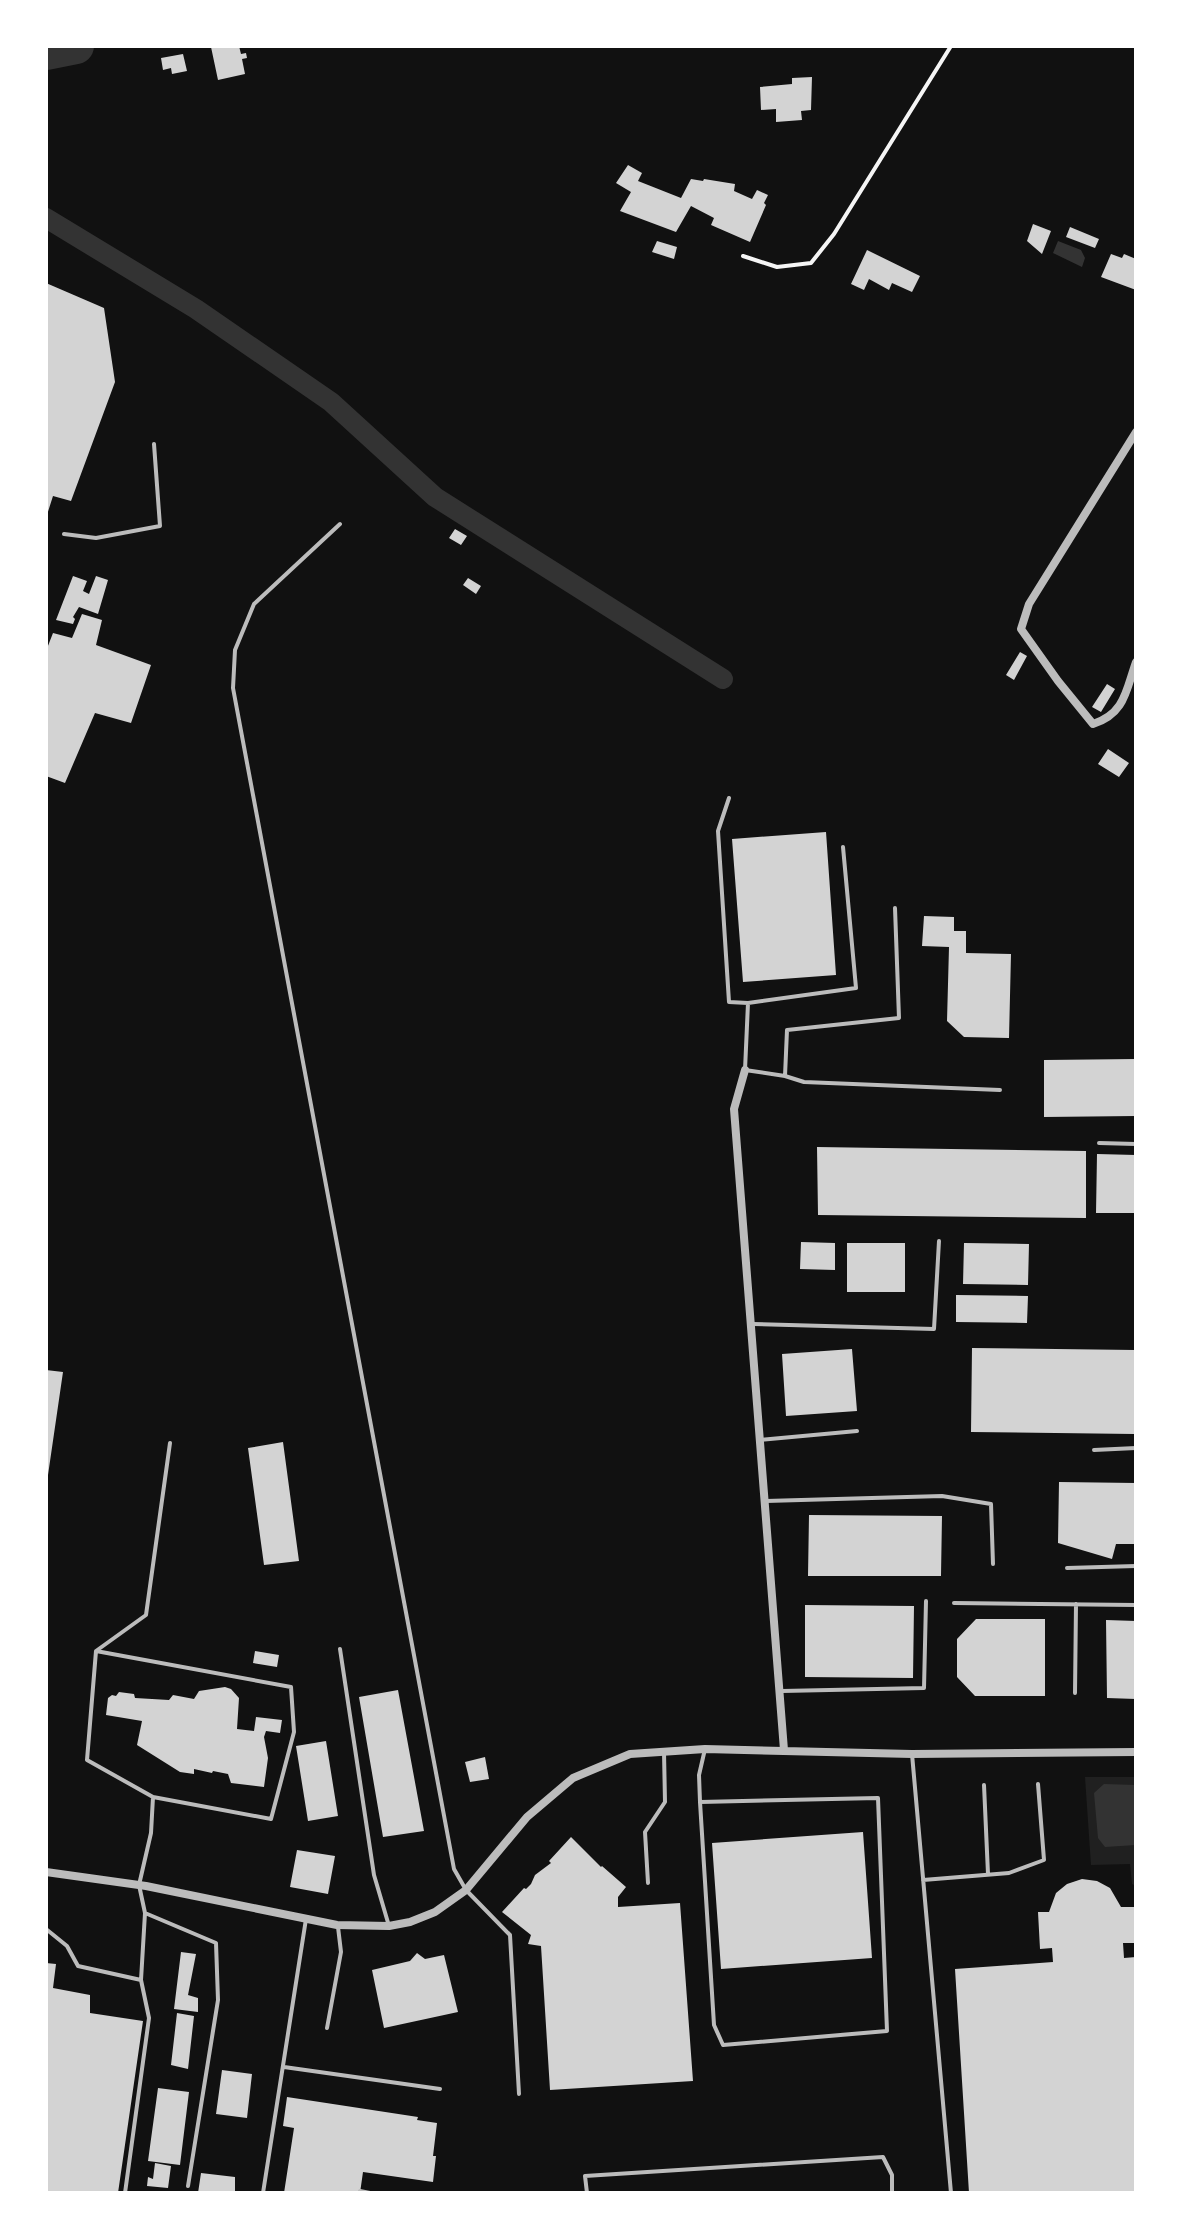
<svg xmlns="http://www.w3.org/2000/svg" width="1182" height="2239" viewBox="0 0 1182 2239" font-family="'Roboto Serif',serif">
<rect width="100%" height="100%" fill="#111"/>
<path fill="#202020" d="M1085 1777H1136V1886L1132 1884 1130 1864 1091 1865Z"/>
<path fill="#333" d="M1058 241 1081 250 1085 258 1082 267 1053 253Z
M1104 1784 1136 1785V1845L1105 1847 1098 1838 1094 1793Z"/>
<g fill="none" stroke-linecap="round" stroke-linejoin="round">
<path stroke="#333" stroke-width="20" d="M46 218 196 309 331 402 435 497 723 679"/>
<path stroke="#333" stroke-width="36" d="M46 52 76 46"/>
</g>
<path fill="#d3d3d3" d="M239 46 241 54 246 53 247 58 242 59 245 74 218 80 211 47Z
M183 54 187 71 172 74 171 68 163 70 161 58Z
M812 77 811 110 801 111 802 120 776 122V109L761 110 760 87 792 84V78Z
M628 165 642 173 638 181 681 198 691 179 703 181 704 179 735 184 734 191 752 199 757 190 768 195 764 203 766 205 750 242 711 225 714 218 691 206 676 232 620 211 631 192 616 183Z
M1033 224 1051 231 1042 254 1027 241Z
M1070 227 1099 239 1095 248 1066 237Z
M657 241 677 247 674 259 652 252Z
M867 250 920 276 912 292 892 283 889 290 869 279 864 290 851 284Z
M1111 254 1122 258 1124 254 1136 259V290L1101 277Z
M46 283 104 308 115 382 71 501 53 496 46 518Z
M455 529 467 536 461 545 449 538Z
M73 576 87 581 83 591 89 594 96 576 108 580 98 614 79 607 73 617 75 619 73 624 56 620Z
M468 578 481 586 476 594 463 585Z
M82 614 102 620 96 645 151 665 131 723 95 713 65 783 46 776V651L53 633 72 638Z
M1020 652 1027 656 1014 680 1006 675Z
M1107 684 1115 689 1101 712 1092 707Z
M1108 749 1129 763 1119 777 1098 764Z
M826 832 836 975 743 982 732 839Z
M924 916 954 917V931H966V953L1011 954 1009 1038 964 1037 947 1021 949 947 922 946Z
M1136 1059V1116L1044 1117V1060Z
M817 1147 1086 1151V1218L818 1215Z
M1097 1154 1136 1155V1213H1096Z
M801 1242 835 1243V1270L800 1269Z
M847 1243H905V1292H847Z
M964 1243 1029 1244 1028 1285 963 1284Z
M956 1295 1028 1296 1027 1323 956 1322Z
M972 1348 1135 1350 1134 1434 971 1432Z
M852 1349 857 1411 786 1416 782 1354Z
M46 1370 63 1372 48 1475H46Z
M283 1442 299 1561 264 1565 248 1448Z
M1059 1482 1136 1483V1544H1116L1112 1559 1058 1543Z
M809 1515 942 1516 941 1576H808Z
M805 1605 914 1606 913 1678 805 1677Z
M976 1619H1045V1696H975L957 1677V1639Z
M1106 1620 1136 1621V1699L1107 1698Z
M255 1651 279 1655 277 1667 253 1663Z
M225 1687 231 1689 239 1698 237 1729 254 1731 256 1717 282 1720 280 1733 266 1731 264 1737 268 1758 264 1787 231 1783 228 1774 213 1771 212 1773 194 1769V1774L180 1772 137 1745 142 1721 106 1715 108 1698 112 1695 116 1696 119 1692 134 1694 135 1698 169 1700 173 1695 194 1699 199 1691Z
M398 1690 424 1831 383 1837 359 1697Z
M326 1741 338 1816 308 1821 296 1746Z
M485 1757 489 1779 470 1782 465 1762Z
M863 1832 872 1958 721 1969 712 1843Z
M571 1837 601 1867 602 1866 626 1887 618 1897V1907L680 1903 693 2081 550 2090 541 1946 528 1944 531 1935 502 1912 524 1888 526 1889 531 1884 535 1875 551 1863 549 1861Z
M297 1850 335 1856 328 1894 290 1887Z
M1082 1879 1097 1881 1110 1888 1121 1907H1134L1136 1943H1123L1124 1958 1136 1957V2193H969L955 1969 1053 1962 1052 1948 1040 1949 1038 1912H1049L1056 1893 1067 1884Z
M181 1952 196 1954 188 1995 198 1998V2012L174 2009Z
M417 1953 425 1959 444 1955 458 2012 384 2028 372 1970 410 1961Z
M46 1963 56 1964 53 1988 90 1995V2013L143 2021 118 2193H46Z
M177 2013 194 2016 188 2069 171 2065Z
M222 2070 252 2074 247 2118 216 2114Z
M158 2088 189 2092 180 2165 148 2161Z
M287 2097 418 2117 417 2120 437 2123 433 2156H436L433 2182 363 2172 360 2193H284L294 2128 283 2126Z
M155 2163 171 2166 168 2188 147 2186 148 2177 153 2179Z
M201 2173 235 2177V2193H198Z"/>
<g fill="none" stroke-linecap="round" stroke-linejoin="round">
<path stroke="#f5f5f5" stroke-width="4" d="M743 256 777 267 811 263 834 234 951 46"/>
<path stroke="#bcbcbc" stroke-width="4" d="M340 524 254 604 235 650 233 688 454 1869 466 1890 510 1935 519 2094
M64 534 96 538 160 526 154 444
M729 798 718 831 729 1002 748 1003 745 1070 785 1076 787 1030 899 1018 895 908
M748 1003 856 988 843 847
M785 1076 804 1082 1000 1090
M1099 1143 1136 1144
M753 1324 934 1329 939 1241
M760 1440 857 1431
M170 1443 146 1615 96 1651 87 1760 153 1797 151 1833 139 1885 145 1913 216 1943 218 2000 188 2186
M1094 1450 1136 1448
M766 1501 942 1496 991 1504 993 1564
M1067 1568 1136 1566
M954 1603 1136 1605
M340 1649 374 1875 389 1926
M96 1651 291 1687 294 1732 271 1819 153 1797
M782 1691 924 1688 926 1601
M1075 1693 1076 1604
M912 1754 951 2193
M984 1785 988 1874
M700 1802 878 1798 887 2031 723 2045 714 2025 700 1802 699 1775 705 1749
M923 1880 1009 1873 1044 1860 1038 1784
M648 1883 645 1832 665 1802 664 1752
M46 1929 67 1946 78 1966 141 1980 145 1913
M327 2028 341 1952 338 1927
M284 2067 440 2089
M360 2191 370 2193
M125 2193 149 2018 141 1980
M263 2193 306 1919
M587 2193 585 2176 883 2157 892 2175V2193"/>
<path stroke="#bcbcbc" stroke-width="8" d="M1136 432 1029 604 1021 629 1058 681 1093 724C1125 714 1126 690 1136 662
M745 1070 734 1109 784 1750
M46 1872 146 1886 337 1925 389 1926 410 1922 435 1912 466 1890 527 1817 573 1778 630 1754 705 1749 912 1754 1136 1752"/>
</g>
<rect width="1182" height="2239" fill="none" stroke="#ffffff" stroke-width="96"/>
</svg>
